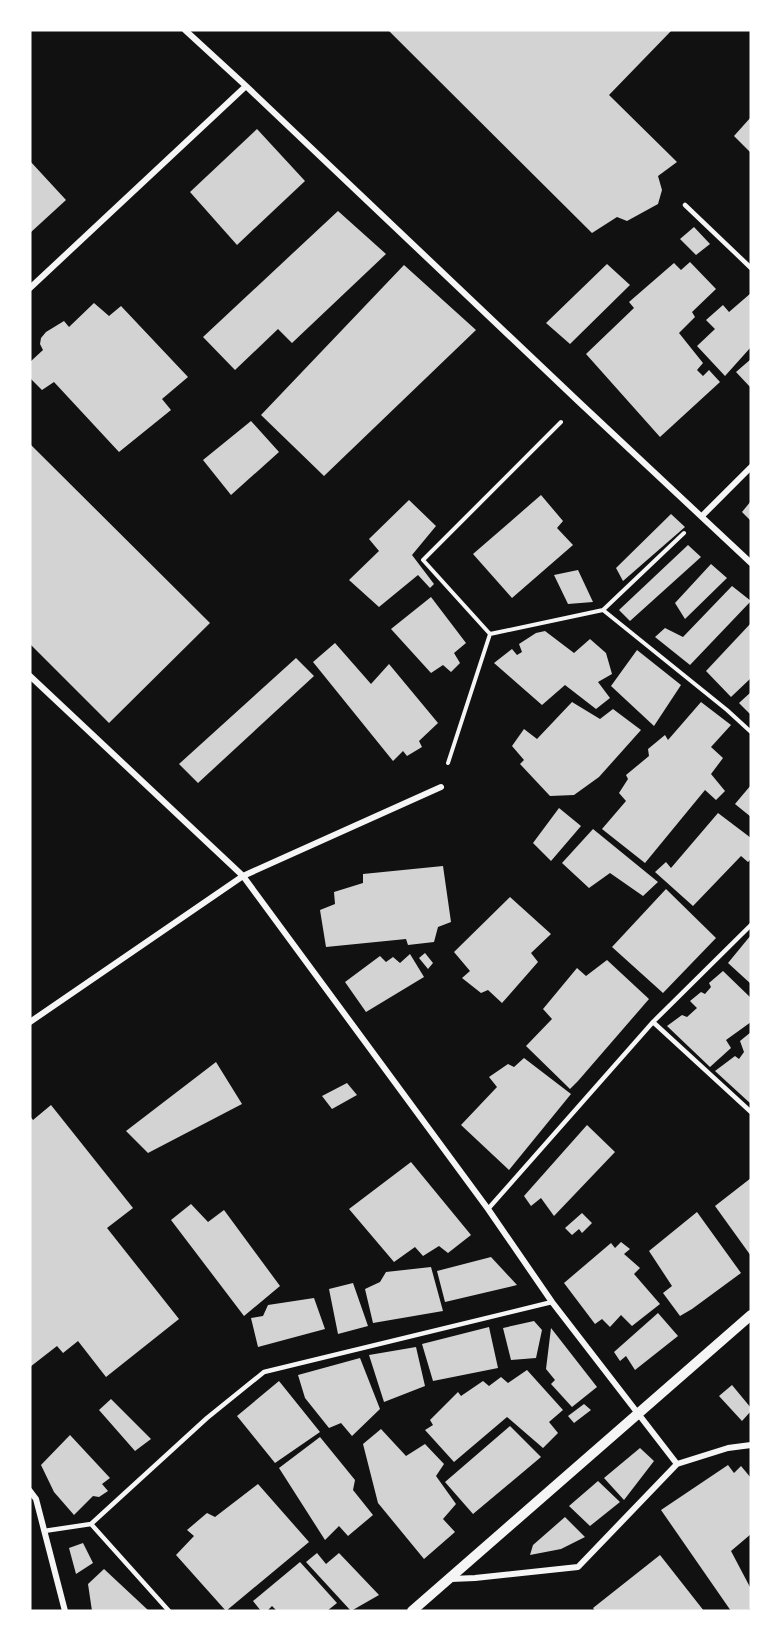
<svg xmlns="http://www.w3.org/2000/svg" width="781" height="1641" viewBox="0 0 781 1641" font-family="'Exo 2',sans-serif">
<rect width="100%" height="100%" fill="#111"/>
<path fill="#d3d3d3" d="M388 30H672L609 95 677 162 658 176 662 190 658 204 627 221 617 217 592 233Z
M751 117V153L734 136Z
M257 129 305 181 237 245 190 192Z
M30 161 66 200 30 233Z
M338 211 386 254 292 343 278 329 235 370 203 337Z
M694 227 710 244 696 255 680 239Z
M690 262 716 289 692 312 695 317 679 333 703 363 697 370 703 376 709 370 720 382 660 437 586 354 634 308 629 302 674 263 681 270Z
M607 264 630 285 570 344 546 323Z
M404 265 476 330 324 476 261 415Z
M751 293V347L725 376 697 346 715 329 706 320 723 305 729 312Z
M94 303 109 316 121 306 188 377 162 399 171 410 119 452 54 382 42 390 30 378V362L43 350 40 344 41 338 46 332 64 321 69 327Z
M751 359V388L736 372Z
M251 421 279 452 231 495 203 460Z
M30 444 210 623 109 723 30 644Z
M541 495 563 521 557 528 573 545 512 598 473 554Z
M409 500 436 526 412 555 434 584 430 588 418 575 379 607 349 580 379 551 369 539Z
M751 501V521L742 512Z
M671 514 685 527 623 581 616 568Z
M688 545 701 557 630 621 619 610Z
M711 564 727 578 685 619 675 603Z
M578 570 593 602 568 604 554 575Z
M732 586 751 601 690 665 655 637 665 628 683 637Z
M431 597 466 643 454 653 460 663 451 672 443 665 431 673 391 629Z
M751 623V678L731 697 706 671Z
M545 631 574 653 590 639 606 653 612 674 598 682 610 698 596 709 565 685 542 705 494 663 512 649 517 655 522 652 519 644 536 633Z
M335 643 371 684 389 664 438 723 419 741 422 747 407 756 403 751 393 761 313 662Z
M637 650 681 685 654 726 611 686Z
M296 658 314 676 198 783 179 764Z
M751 692V715L739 703Z
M572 702 600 719 613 709 641 730 599 777 574 795 550 796 520 764 524 760 512 746 524 729 537 739Z
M701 702 731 725 711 747 723 758 711 774 725 791 716 800 705 790 645 863 602 829 626 801 619 793 628 779 626 775 649 756 648 749 665 735 668 740Z
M751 785V817L735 804Z
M559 808 581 826 551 861 533 843Z
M718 813 751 838V859L748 862 741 856 693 906 655 872 666 862 671 868Z
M593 829 658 882 643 896 610 873 589 888 562 863Z
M443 866 451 922 438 927 434 942 408 945 406 939 326 947 320 910 335 904 334 892 363 883V874Z
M666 889 716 938 663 993 612 947Z
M510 897 551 934 531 953 538 962 502 1003 488 990 481 993 462 978 470 971 454 952Z
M751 935V984L728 963Z
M425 953 433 963 428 969 419 958Z
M410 954 424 977 366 1012 345 982 380 956 386 962 393 957 400 963Z
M607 960 649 999 578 1081 570 1089 526 1046 552 1019 543 1009 577 968 586 976Z
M723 971 751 998V1022L726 1040 731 1048 710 1067 667 1026 682 1015 687 1017 697 1008 690 1001 701 992 705 994 711 987 709 983Z
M751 1032V1104L715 1071 735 1056 739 1059 744 1052 740 1041Z
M524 1058 571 1094 509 1170 461 1125 497 1087 489 1077 508 1064 514 1067Z
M216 1062 242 1104 148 1153 126 1131Z
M347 1083 357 1095 332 1109 322 1096Z
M51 1105 133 1208 107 1228 179 1319 106 1377 78 1341 63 1353 57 1346 30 1367V1116L33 1120Z
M587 1125 615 1152 554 1216 541 1198 531 1206 524 1196Z
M411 1162 471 1235 448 1253 439 1246 423 1256 415 1247 394 1262 349 1209Z
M751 1178V1256L715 1206Z
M191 1204 208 1222 224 1210 280 1286 244 1316 171 1220Z
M697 1212 741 1273 692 1309 680 1316 663 1293 672 1286 649 1251Z
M582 1213 592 1223 582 1233 579 1229 572 1235 565 1228Z
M621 1242 630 1249 624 1254 640 1268 634 1274 660 1304 632 1326 621 1315 610 1327 602 1319 595 1324 564 1283 611 1243 615 1248Z
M491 1257 517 1285 445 1302 437 1271Z
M431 1267 443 1311 373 1323 365 1289 380 1282 386 1272Z
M353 1283 368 1326 338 1334 329 1289Z
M314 1298 325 1329 258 1347 251 1318 263 1316 268 1305Z
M658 1313 678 1336 635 1370 626 1356 620 1361 614 1352Z
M534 1321 542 1330 536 1358 511 1360 503 1328Z
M489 1327 498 1368 433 1381 422 1344Z
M551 1328 597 1387 572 1407 551 1384 555 1380 546 1369Z
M416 1347 425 1386 384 1402 369 1355Z
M360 1358 380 1409 352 1436 341 1423 329 1428 305 1398 298 1375Z
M527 1370 563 1410 549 1422 558 1433 543 1448 507 1417 454 1462 425 1430 433 1425 430 1420 458 1392 461 1396 483 1381 489 1386 501 1377 508 1383Z
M279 1381 320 1432 275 1463 237 1416Z
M732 1385 751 1408V1411L742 1421 719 1396Z
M111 1399 151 1439 135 1451 99 1410Z
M584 1404 591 1410 574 1423 568 1416Z
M510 1426 541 1457 473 1514 445 1482Z
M381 1429 406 1456 425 1444 444 1464 436 1476 456 1504 443 1519 455 1532 424 1559 378 1503 363 1444Z
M70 1435 110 1478 102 1484 108 1491 99 1497 93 1496 74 1515 54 1492 41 1465Z
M320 1437 355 1480 353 1490 373 1515 348 1536 339 1526 325 1540 279 1468Z
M640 1448 654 1461 624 1500 604 1478Z
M728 1465 734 1473 741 1466 751 1478V1534L731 1551 751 1589V1608L748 1611H731L661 1510Z
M598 1481 620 1502 590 1526 569 1506Z
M258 1484 309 1542 226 1611 176 1555 194 1536 187 1530 207 1513 215 1517Z
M565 1517 585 1537 561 1549 530 1555 533 1545Z
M83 1543 93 1563 76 1574 69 1548Z
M317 1553 326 1564 339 1553 379 1595 351 1611 306 1562Z
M660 1555 704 1611H595L593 1608Z
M300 1562 337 1603 327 1611H277L272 1606 267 1611H261L253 1601Z
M104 1569 149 1611H92L88 1584Z"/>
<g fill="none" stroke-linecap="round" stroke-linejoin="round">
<path stroke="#f5f5f5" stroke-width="4" d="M603 610 684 533
M490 634 603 610 727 710 751 732
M448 763 490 634 423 560 561 422"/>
<path stroke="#f5f5f5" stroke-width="4.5" d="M685 205 751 268
M751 925 653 1022 751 1112
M488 1209 653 1022
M44 1531 91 1524
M169 1611 91 1524 207 1418 264 1372 552 1302"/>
<path stroke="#f5f5f5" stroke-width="6" d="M185 30 246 86 580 403 751 563
M30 288 246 86
M702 516 751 467
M30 676 243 876 488 1209 552 1302 677 1464
M30 1022 243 876 441 787
M30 1491 36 1499 65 1611
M451 1579 475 1578 578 1567 677 1464 728 1448 751 1445"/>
<path stroke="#f5f5f5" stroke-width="10" d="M412 1611 751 1315"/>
</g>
<rect width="781" height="1641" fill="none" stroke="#ffffff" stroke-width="63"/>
</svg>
